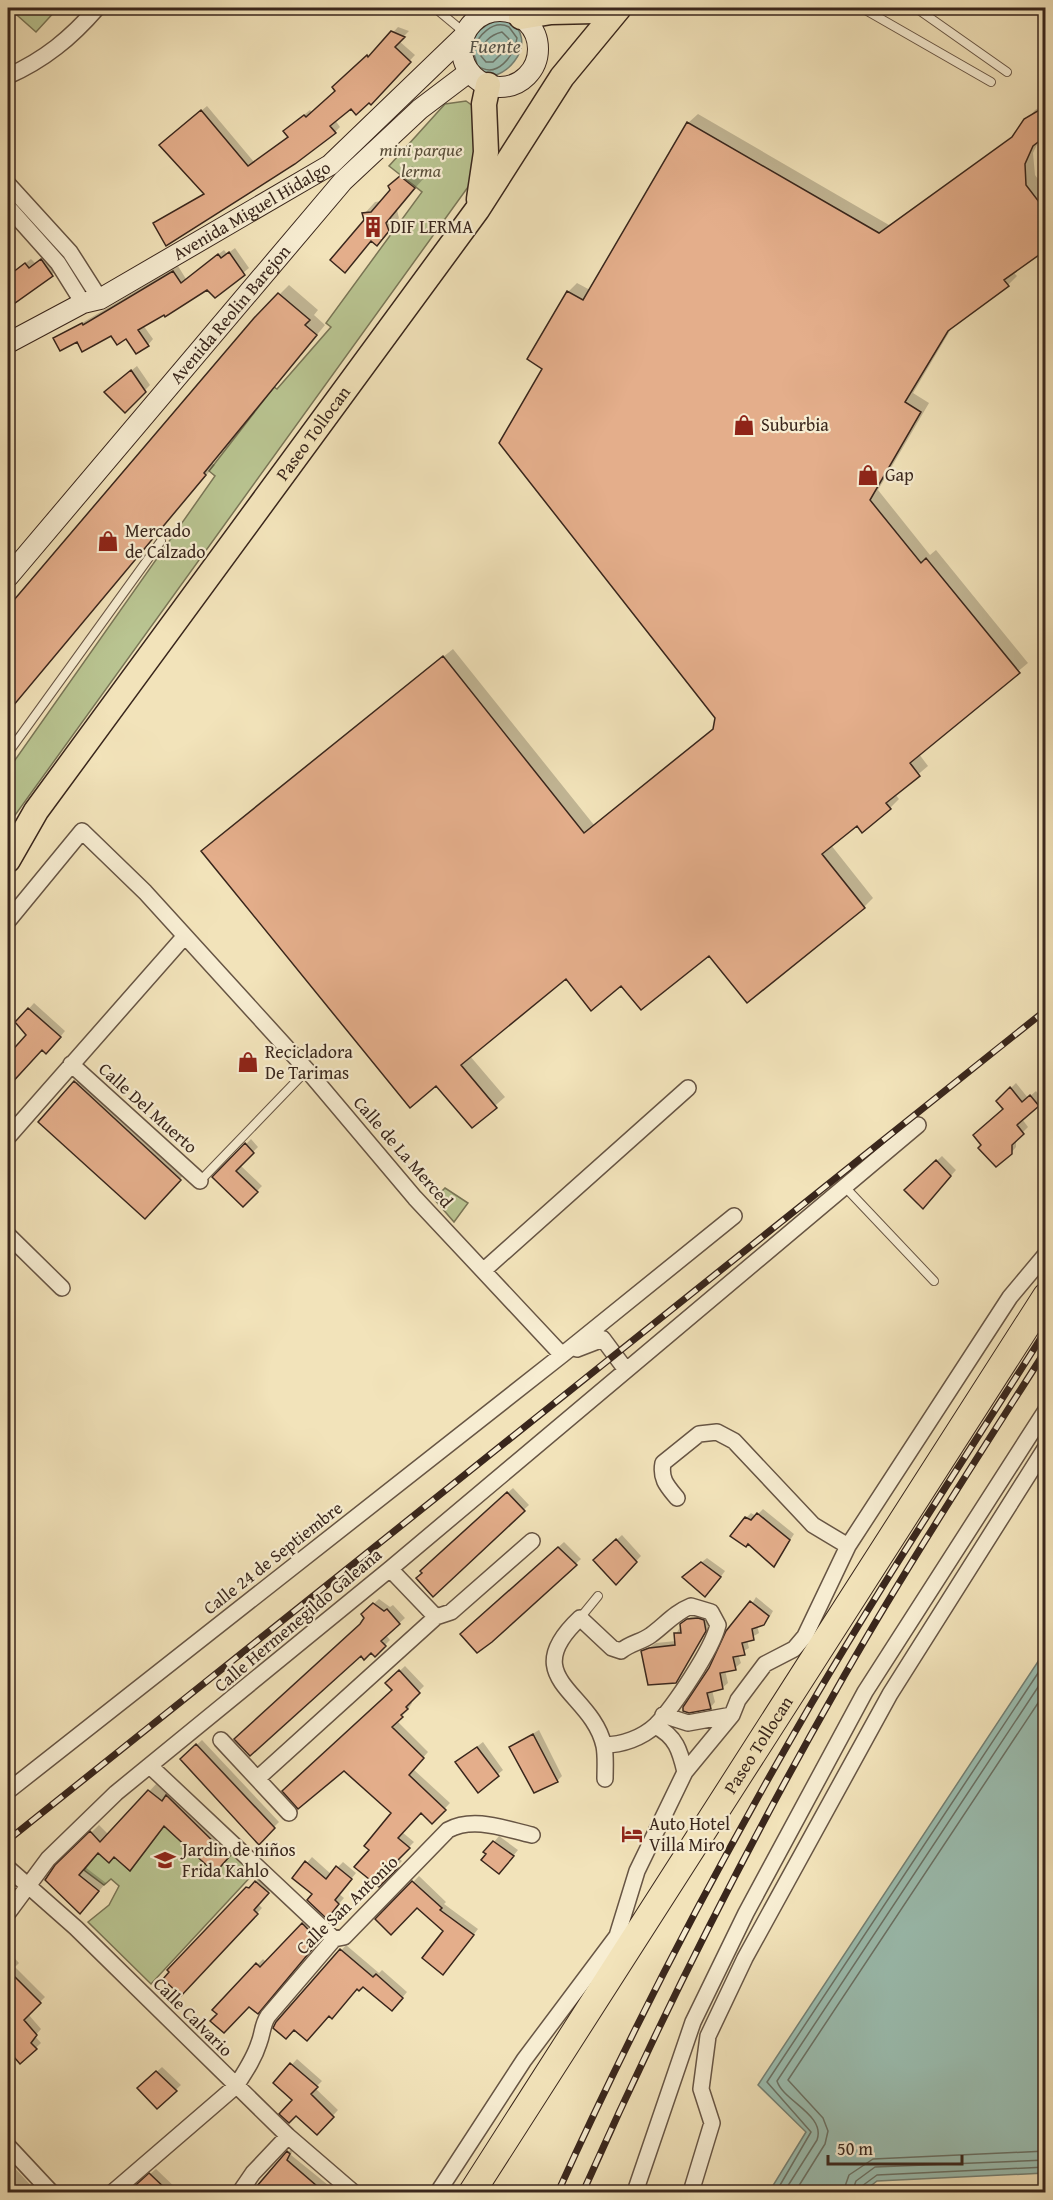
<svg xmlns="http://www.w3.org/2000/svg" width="1053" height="2200" viewBox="0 0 1053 2200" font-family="'Gentium Book Plus',serif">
<rect width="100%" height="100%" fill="#f2e3ba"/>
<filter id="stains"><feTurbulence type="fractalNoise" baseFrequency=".00333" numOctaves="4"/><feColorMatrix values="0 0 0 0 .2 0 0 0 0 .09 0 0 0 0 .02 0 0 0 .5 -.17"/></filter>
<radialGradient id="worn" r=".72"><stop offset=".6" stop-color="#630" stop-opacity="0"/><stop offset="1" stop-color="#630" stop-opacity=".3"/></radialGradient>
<path fill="#b9c491" stroke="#797556" stroke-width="1.5" d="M9 8H58L36 32Z
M466 101 480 111 481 169 8 825V770L215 476 209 471 274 387 277 389 331 327 326 323 422 192 389 166 445 104Z
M445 1188 468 1203 454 1222 434 1199Z
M164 1826 215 1872 234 1852 255 1872 151 1984 88 1922 109 1905 119 1886 111 1879 104 1885 84 1870 104 1845 130 1871Z"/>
<path fill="#9bbeb1" stroke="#748175" stroke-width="1.5" d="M504 18C549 39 497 95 473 70 452 47 484 22 504 18Z
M1045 1651V2173L877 2181 863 2192H769L806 2132 758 2085Z"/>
<path fill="#0003" d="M446 8H465L457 16Z
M398 27 409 31 399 41 415 55 371 102 351 107 335 120 340 127 335 132 258 188 167 244 155 223 205 193 167 140 207 106 254 162 289 136 290 126 310 110 312 113 337 91 334 88 374 53Z
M1046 104V134L1040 138 1033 153 1035 175 1046 190V277L1039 253 1013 272 1017 276 1008 285 954 324 913 393 929 403 878 490 930 555 936 550 1028 663 919 754 928 766 895 794 899 799 890 808 857 824 831 845 873 898 864 907 710 954 621 984 567 977 470 1056 505 1097 472 1126 436 1084 203 851 453 649 594 825 715 728 716 718 544 368 529 359 568 292 577 283 590 290 688 123 698 114 889 225 1016 133 1035 110Z
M412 166 425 177 416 187 401 175Z
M400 178 414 190 397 210 399 218 388 232 372 240 356 260 365 220 364 214 375 202 382 201Z
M8 222 16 232 8 241Z
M235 248 249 268 215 296 207 288 143 325 153 339 148 345 112 334 77 340 55 339 178 266 186 279 224 250 227 254Z
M47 255 58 270 8 306V276L31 259 35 263Z
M289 285 318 310 314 315 325 325 212 463 215 465 8 712V609L255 319Z
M137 366 150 385 125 411 111 387Z
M34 1003 65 1031 52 1047 42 1048 8 1085V1057L28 1035 17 1022Z
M84 1074 188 1170 153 1209 40 1122Z
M1016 1083 1028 1098 1036 1091 1043 1100 1022 1119 1028 1127 1016 1139V1147L1011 1153 1005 1109 998 1101Z
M251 1139 258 1147 240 1165 262 1186 243 1205 214 1177Z
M942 1156 956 1170 928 1202 906 1190Z
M513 1488 529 1505 433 1594 424 1573 427 1566Z
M763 1509 794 1534 774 1565 746 1518 751 1513 756 1516Z
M622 1535 641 1556 616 1582 595 1560Z
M564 1542 581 1559 492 1641 468 1629Z
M707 1558 725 1571 711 1590 684 1576Z
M756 1597 773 1611 769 1618 757 1625 759 1633 747 1640 749 1648 738 1654 741 1663 735 1668 725 1670 728 1683 722 1688 712 1690 715 1702 710 1708 689 1711Z
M379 1599 390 1607 393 1605 405 1618 386 1635 390 1640 375 1655 371 1651 361 1654 362 1623 366 1617 363 1614Z
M693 1615H709L710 1626 675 1682 643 1652 656 1643 676 1641V1634L682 1624Z
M405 1666 424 1686 410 1700 412 1703 407 1711 397 1721 428 1752 413 1769 450 1803 432 1822 421 1811 402 1832 414 1842 398 1858 402 1861 379 1885 371 1850 393 1813 344 1769 394 1690 387 1683Z
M539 1730 562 1776 557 1781 511 1747Z
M202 1740 279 1822 259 1842 182 1759Z
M483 1742 503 1770 478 1791 457 1762Z
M157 1783 236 1849 215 1871 165 1825 137 1861 98 1851 85 1867 106 1883 87 1905 57 1866 99 1825 109 1835Z
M499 1836 518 1850 504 1867 494 1842Z
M312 1857 331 1874 343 1862 356 1873 339 1894 344 1898 332 1912 294 1878Z
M419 1876 446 1902 444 1904 478 1929 448 1968 445 1931 417 1906 377 1919Z
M261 1877 273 1887 258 1904 262 1908 181 1994 247 1888Z
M309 1919 323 1935 263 2007 249 2005 219 2014 214 2010 263 1959 267 1963Z
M346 1945 379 1973 382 1970 407 1992 397 2004 363 1985 329 2015 294 2028 276 2026Z
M8 1951 19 1963 15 1967 45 1997 28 2014 41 2029 35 2036 41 2043 21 2062 8 2048Z
M297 2059 322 2081 315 2088 338 2110 317 2133 295 2100 275 2083Z
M162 2067 181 2085 157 2107 139 2088Z
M293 2147 291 2155 328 2185 325 2188 330 2192H253Z
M11 2164 37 2192H8V2167Z
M156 2169 180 2192H129Z"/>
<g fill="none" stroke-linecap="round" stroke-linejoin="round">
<path stroke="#6a7266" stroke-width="1.5" d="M502 32 509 39 506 49 493 62H486L481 56C481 43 490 35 502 32Z
M477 64 473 51C477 36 493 19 509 27L517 38C514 56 497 79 478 66
M776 2192 811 2132 767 2082 1046 1661
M784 2192 817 2140C826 2115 783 2101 777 2081L1046 1675
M795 2192 825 2144 828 2131 823 2118 788 2080 1046 1691
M843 2192 849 2175 873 2159 1046 2151
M852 2192 856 2181 875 2167 1046 2160
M860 2192 862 2186 877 2175 1046 2167"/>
</g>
<path fill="#e4ae8b" stroke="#39261c" stroke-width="1.5" d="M391 31 405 37 395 47 411 62 371 105 369 103 356 115 351 109 330 126 336 133 295 164 166 246 153 223 204 194 159 145 201 110 248 166 288 137 283 131 304 115 306 117 335 91 332 87 367 55 368 57Z
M1046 106V136L1033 146 1025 164 1026 185 1039 202 1046 205V250L1004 280 1009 286 948 331 905 402 921 412 870 500 921 563 926 558 1020 673 910 763 920 776 886 803 891 809 862 833 857 826 822 854 865 908 747 1003 709 956 641 1010 621 986 591 1011 566 979 461 1065 497 1108 472 1128 436 1086 410 1108 201 851 443 656 584 833 713 729 715 718 499 443 542 369 527 359 567 291 583 300 687 122 879 233 1012 137 1024 119Z
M400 176 415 188 386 223 389 231 377 246 371 241 345 273 330 260 364 220 362 213 371 212 390 190 388 186Z
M229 252 245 275 215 298 207 290 165 317 164 315 138 330 149 346 136 354 126 339 117 345 111 336 82 352 77 342 60 351 53 338 82 323 83 325 173 271 181 283 218 254 221 258Z
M41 259 53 276 8 308V276L25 263 29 268Z
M278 293 310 320 305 325 317 335 204 473 206 475 8 712V607L254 318Z
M131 370 146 392 125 413 104 392Z
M28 1008 61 1037 46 1054 42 1050 8 1087V1055L26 1035 15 1022Z
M74 1081 181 1180 145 1219 38 1122Z
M1010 1087 1022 1102 1030 1095 1039 1106 1017 1125 1024 1134 1012 1145V1154L996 1167 978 1148 981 1145 973 1135 1003 1109 996 1101Z
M245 1143 254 1153 236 1171 258 1192 243 1207 212 1177Z
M936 1160 951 1176 923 1209 904 1190Z
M507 1492 525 1511 433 1597 416 1578 422 1573 420 1571Z
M757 1513 790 1540 774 1567 748 1544 746 1547 730 1536 745 1517 751 1520Z
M616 1539 637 1562 616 1585 593 1560Z
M558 1547 577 1565 492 1642 477 1653 460 1634Z
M701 1562 721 1577 705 1597 682 1577Z
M750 1601 769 1616 764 1625 752 1629 754 1640 742 1643 745 1655 733 1657 736 1670 720 1673 723 1689 707 1693 711 1709 689 1713 683 1711V1707L709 1668 726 1631Z
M373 1603 384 1611 387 1609 400 1624 381 1641 386 1646 375 1657 371 1653 364 1660 361 1656 250 1756 234 1739 360 1624 364 1618 361 1614Z
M698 1618 704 1620 706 1631 676 1683 648 1685 641 1651 649 1648 675 1645 674 1633H681L680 1624 687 1619Z
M399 1670 420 1693 406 1707 408 1709 401 1715 403 1717 392 1727 424 1758 409 1775 446 1810 432 1824 421 1813 398 1838 410 1848 394 1864 398 1868 379 1887 354 1867 369 1850 364 1846 391 1813 344 1771 298 1809 282 1791 392 1690 385 1683Z
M533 1734 558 1782 534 1793 509 1747Z
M196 1744 275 1828 259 1845 180 1759Z
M477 1747 499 1776 478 1793 455 1762Z
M148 1790 162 1801 166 1795 229 1857 215 1873 164 1826 130 1871 114 1857 109 1863 98 1853 79 1875 99 1891 80 1914 45 1880 55 1865 90 1831 100 1842Z
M493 1841 514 1856 499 1874 481 1860 486 1854 483 1852Z
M305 1861 326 1879 336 1866 352 1879 335 1900 339 1904 327 1919 307 1900 312 1894 292 1878Z
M255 1881 269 1893 254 1910 258 1914 181 1996 163 1979 169 1972 167 1970 246 1887 249 1888Z
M412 1881 442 1908 440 1910 474 1935 443 1975 422 1958 443 1931 417 1908 391 1935 375 1919Z
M302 1923 319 1941 258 2014 249 2007 224 2033 210 2021 217 2014 212 2010 256 1963 260 1967Z
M340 1949 373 1977 376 1974 403 1998 392 2011 363 1987 359 1991 357 1989 332 2019 329 2016 307 2041 294 2030 286 2039 273 2028 276 2022Z
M8 1970 41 2003 24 2020 37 2035 31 2043 37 2049 20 2064 8 2050Z
M290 2063 318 2087 311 2094 334 2117 317 2135 296 2116 289 2123 279 2114 292 2100 273 2083Z
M156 2071 177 2091 157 2109 137 2088Z
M287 2151 290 2154 287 2160 325 2193H251Z
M149 2173 170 2193H127Z"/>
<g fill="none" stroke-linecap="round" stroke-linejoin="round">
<defs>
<path id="service" d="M435 8 465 33
M862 8 991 82
M916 8 1007 72
M8 753 161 541
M200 1181 307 1070
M844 1186 934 1281
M580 1618 598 1596"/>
<path id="minor" d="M8 76C44 60 71 38 97 8
M8 184 70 252 100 299
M8 207 58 263 83 303
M8 921 82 831 145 892 307 1070 415 1198 562 1355
M71 1064 200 1181
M8 1137 184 937
M8 1235 62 1288
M484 1270 688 1088
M577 1349 603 1339 626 1370
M677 1498C667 1486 660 1479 663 1463L699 1434 717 1432 734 1441 813 1525 848 1546
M390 1569 436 1617
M663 1715 688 1723 732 1715
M655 1726C676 1736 680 1751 685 1772
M221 1740 289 1813
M604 1745C622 1745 642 1738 656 1725 674 1706 712 1650 718 1625L711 1612 691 1606C674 1613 666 1624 651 1635 642 1642 630 1643 621 1651L612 1648 580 1618C515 1679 592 1691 604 1746 606 1756 605 1768 605 1779
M151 1767 334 1939
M258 1778 436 1617 451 1612 532 1541
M8 1791 562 1355 734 1216
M8 1868 76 1928 288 2136 353 2192
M8 1913 48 1859 116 1793 390 1569 918 1125
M8 2146 51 2192
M113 2192 236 2086C245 2072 254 2059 259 2043 263 2033 262 2025 268 2016L334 1939 344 1937 448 1830C474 1816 505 1829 532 1835
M240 2192 253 2173 288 2136
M438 2192 524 2060 617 1936 637 1871 685 1772 732 1715 738 1700 765 1664 794 1649 805 1636 848 1546 1010 1297 1046 1254
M635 2192 693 2022 746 1913 865 1692 1046 1410
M691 2192 712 2123 701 2089 708 2036 745 1958 890 1694 1046 1447"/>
<g id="secondary">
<circle cx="500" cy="49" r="38"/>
<path id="s1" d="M8 343 83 303 100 299 330 165 464 36"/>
<path id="s2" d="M8 577 343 181 420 109 469 72"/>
</g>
<g id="trunk">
<path d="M521 17 551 12 595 11 597 8"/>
<path d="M479 199 486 152 484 104 488 85"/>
<path id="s3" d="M8 860 36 811 477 210 562 77 619 8"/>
</g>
<g id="motorway">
<path id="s4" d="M472 2192 1046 1296"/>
</g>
</defs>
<use href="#service" stroke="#675544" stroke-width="10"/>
<use href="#minor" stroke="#675544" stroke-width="18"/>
<use href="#secondary" stroke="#39261c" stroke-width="22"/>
<use href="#trunk" stroke="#39261c" stroke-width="27"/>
<use href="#motorway" stroke="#39261c" stroke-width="28"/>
<use href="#service" stroke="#f7edd2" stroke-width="8"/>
<use href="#minor" stroke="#f7edd2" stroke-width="15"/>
<use href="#secondary" stroke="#f7edd2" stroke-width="20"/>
<use href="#trunk" stroke="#f2e3ba" stroke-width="24"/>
<use href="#motorway" stroke="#f2e3ba" stroke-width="26"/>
<defs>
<path id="rail" d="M8 1840 1046 1010
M558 2192C633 2026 718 1864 810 1706 885 1578 967 1455 1046 1330
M583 2192C659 2021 743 1854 835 1692 901 1575 974 1463 1046 1350"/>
</defs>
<use href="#rail" stroke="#39261c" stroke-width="7"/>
<use href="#rail" stroke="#f7edd2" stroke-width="4.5" stroke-dasharray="14" stroke-linecap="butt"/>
</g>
<defs>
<symbol id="building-bare" viewBox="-9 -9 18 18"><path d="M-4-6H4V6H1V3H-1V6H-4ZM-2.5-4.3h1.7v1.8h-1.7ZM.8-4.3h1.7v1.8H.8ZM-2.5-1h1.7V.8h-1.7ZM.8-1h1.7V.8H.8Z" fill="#8f2418" stroke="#f7edd2" stroke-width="2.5" paint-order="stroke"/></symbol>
<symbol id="shop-bare" viewBox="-9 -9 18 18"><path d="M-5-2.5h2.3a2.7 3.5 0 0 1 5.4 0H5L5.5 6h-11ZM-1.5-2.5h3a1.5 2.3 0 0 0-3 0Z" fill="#8f2418" stroke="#f7edd2" stroke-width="2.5" paint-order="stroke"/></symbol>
<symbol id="hotel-bare" viewBox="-9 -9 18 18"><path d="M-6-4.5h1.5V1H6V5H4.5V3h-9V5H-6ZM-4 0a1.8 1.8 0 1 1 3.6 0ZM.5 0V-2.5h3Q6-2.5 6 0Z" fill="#8f2418" stroke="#f7edd2" stroke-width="2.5" paint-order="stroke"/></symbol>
<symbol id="school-bare" viewBox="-9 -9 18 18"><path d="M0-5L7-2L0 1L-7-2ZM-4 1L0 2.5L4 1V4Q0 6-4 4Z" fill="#8f2418" stroke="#f7edd2" stroke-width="2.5" paint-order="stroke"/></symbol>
</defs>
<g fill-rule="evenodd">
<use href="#building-bare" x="358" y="212" width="30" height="30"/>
<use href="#shop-bare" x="729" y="410" width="30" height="30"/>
<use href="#shop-bare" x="853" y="460" width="30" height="30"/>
<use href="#shop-bare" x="93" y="526" width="30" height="30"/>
<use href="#shop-bare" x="233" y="1047" width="30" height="30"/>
<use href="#hotel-bare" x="617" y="1819" width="30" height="30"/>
<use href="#school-bare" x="150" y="1845" width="30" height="30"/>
</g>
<g text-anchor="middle" stroke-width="4.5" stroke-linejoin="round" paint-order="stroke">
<g font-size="18" font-style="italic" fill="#594e39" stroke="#f7edd2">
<text x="421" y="156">mini parque<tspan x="421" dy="21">lerma</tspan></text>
</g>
<g font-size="18" fill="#39261c" stroke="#f7edd2">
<text dy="6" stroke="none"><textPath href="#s1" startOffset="278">Avenida Miguel Hidalgo</textPath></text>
<text dy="6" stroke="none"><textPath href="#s2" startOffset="344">Avenida Reolin Barejon</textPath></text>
<text dy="6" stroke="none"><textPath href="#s3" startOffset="525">Paseo Tollocan</textPath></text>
<text transform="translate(148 1108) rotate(42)" y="6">Calle Del Muerto</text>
<text transform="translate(403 1152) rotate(49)" y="6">Calle de La Merced</text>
<text transform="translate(273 1558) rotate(-38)" y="6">Calle 24 de Septiembre</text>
<text transform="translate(298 1620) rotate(-40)" y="6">Calle Hermenegildo Galeana</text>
<text dy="6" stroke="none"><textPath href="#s4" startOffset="531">Paseo Tollocan</textPath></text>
<text transform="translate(347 1905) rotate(-44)" y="6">Calle San Antonio</text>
<text transform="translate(193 2017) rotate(45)" y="6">Calle Calvario</text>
</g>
<g font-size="18" fill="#39261c" stroke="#f7edd2" text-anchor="start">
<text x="390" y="233">DIF LERMA</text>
<text x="761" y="431">Suburbia</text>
<text x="885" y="481">Gap</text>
<text x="125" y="537">Mercado<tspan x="125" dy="21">de Calzado</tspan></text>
<text x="265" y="1058">Recicladora<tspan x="265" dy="21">De Tarimas</tspan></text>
<text x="649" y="1830">Auto Hotel<tspan x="649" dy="21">Villa Miro</tspan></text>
<text x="182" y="1856">Jardin de niños<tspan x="182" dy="21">Frida Kahlo</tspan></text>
</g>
<g font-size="20" font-style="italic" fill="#565449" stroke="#f7edd2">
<text x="495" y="53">Fuente</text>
</g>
</g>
<rect width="1053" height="2200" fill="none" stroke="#f2e3ba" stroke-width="30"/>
<rect x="9" y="9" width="1035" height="2182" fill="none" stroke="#39261c" stroke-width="3"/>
<rect x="15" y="15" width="1023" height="2170" fill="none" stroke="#39261c" stroke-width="1.5"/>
<path d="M828 2155v9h134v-9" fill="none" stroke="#39261c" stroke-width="3"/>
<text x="837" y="2155" font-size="18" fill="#39261c" stroke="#f7edd2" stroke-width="4.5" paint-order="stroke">50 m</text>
<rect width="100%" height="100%" filter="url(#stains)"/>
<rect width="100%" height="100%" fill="url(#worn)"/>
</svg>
